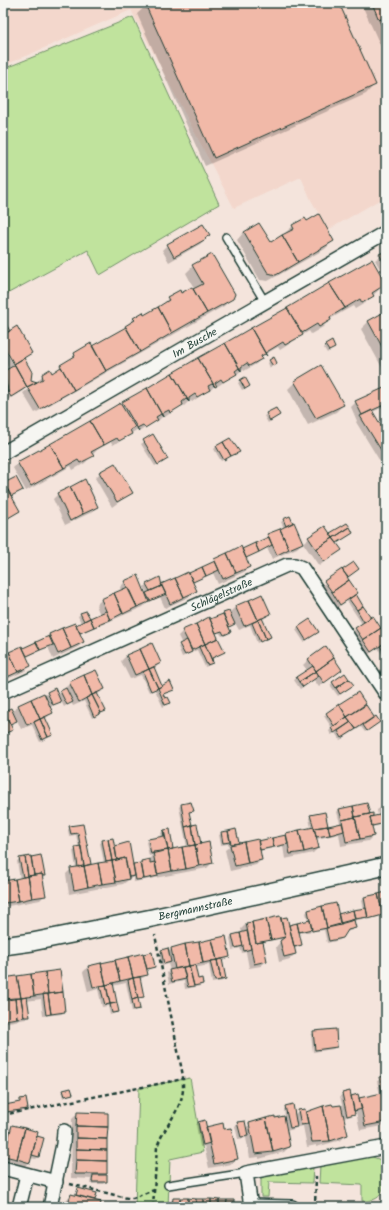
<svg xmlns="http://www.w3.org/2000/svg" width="389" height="1210" viewBox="0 0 389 1210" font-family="Kalam,sans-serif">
<rect width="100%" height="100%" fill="#f4e4dc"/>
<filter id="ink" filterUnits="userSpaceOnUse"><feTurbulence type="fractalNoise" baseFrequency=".025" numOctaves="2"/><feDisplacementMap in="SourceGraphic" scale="8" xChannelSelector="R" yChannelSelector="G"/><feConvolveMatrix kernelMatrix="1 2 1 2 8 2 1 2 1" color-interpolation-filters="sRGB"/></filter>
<g filter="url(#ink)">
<path fill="#f3d7cc" d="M3 3H386V196L328 230 311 200 301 177 234 208 131 10 3 66Z"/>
<path fill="#c0e39d" stroke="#709068" d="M133 17 219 204 100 275 88 250 3 296V69Z
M190 1078 203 1152 170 1159 168 1207H135L139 1088Z
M370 1156 381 1160C385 1166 385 1171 384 1178 383 1195 380 1201 362 1201V1185L319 1183 320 1165Z
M313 1167 312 1183 269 1182 268 1197H261V1177Z"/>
<path fill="#0003" fill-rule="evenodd" d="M149 3H338L375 84 366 94 205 166 137 14Z
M361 3H386V58Z
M203 225 208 235 205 239 200 244 169 262 162 250 167 245Z
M293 226 333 241 325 249 268 281 260 280 237 240 244 232 270 243 285 233Z
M386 252V280L375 260Z
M371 260 385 284 365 303 355 309 353 306 330 319 323 327 311 334 309 331 280 350 278 347 260 357 261 359 256 364 244 371 243 369 236 375H234L218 386 216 384 210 391 208 390 192 402 190 400 184 406 182 405 165 417 161 411 162 417 158 421 156 420 139 432 138 429 113 445 111 442 97 450 85 463 73 470 71 466 26 491 13 468 18 463Z
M193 266 232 298 224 306 35 413 23 393 29 388 27 386 21 392 5 401 3 397V373L9 369 3 358V347L16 369 17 368 3 343V321L9 332 31 353 23 359 30 381 38 383V380L43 375 52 374 70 361 74 355 77 361 92 348 130 326 128 324 133 319 142 313 144 316 164 304 168 298 195 290 186 273Z
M386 312V375L361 329 368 322Z
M326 346 334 347 327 353 324 348Z
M270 361 276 363 270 368 268 363Z
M240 381 246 388 242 390 238 383Z
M295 382 343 405 336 412 308 425 288 389Z
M386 388V406L372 412 386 436V465L384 462 381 463 356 422 357 421 351 407 356 402Z
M275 409 279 415 268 423 264 416Z
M153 436 167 459 155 466 141 444Z
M216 447 239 452 221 461 214 449Z
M100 473 131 493 112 507 95 478Z
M3 485 19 492 11 496 19 511 3 522Z
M58 494 97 507 92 512 65 525 53 499Z
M284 520 302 543 297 548 272 559 267 548 245 558 249 567 244 572 218 584 213 573 192 582 196 591 191 596 165 608 160 597 147 603 143 607 79 634 83 642 78 647 53 659 48 647 26 657 30 666 25 671 3 681V656L22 650 45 639 49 635 76 626 81 623 78 616 81 614 89 620 100 615 96 605 101 600 121 591 120 587 125 582 145 595 147 593 144 587 147 584 162 585 189 575 240 547 241 550 263 540 268 535 284 528 281 522Z
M346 524 350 535 336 543 340 550 319 566 303 543 325 527 330 534Z
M358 569 347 578 355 594 370 617 366 621 386 637V660L378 648 366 656 350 634 362 624 347 601 335 609 320 587 342 570Z
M235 607 270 614 262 620 270 636 257 643 250 625 239 630 235 623 228 628 230 631 228 634 222 636 219 632 215 634 224 652 211 659 213 662 210 665 205 667 197 650 182 657 178 647 182 644 178 636 183 631 210 621 229 612V613Z
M310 620 316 634 304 642 296 630Z
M126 656 160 663 154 669 162 686 172 689 163 695 164 699 169 702 167 705 163 707 155 690 149 692 141 675 130 679 121 661Z
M308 660 341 670 319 687 314 680 300 689 294 680 308 671 303 665Z
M70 683 104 689 97 695 104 711 92 718 84 701 73 706 71 702 64 707 61 701 49 708 52 713 45 719 52 735 50 737 40 742 32 725 21 729 17 720 10 725 12 730 3 735V713L11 709 12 712 18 706 43 695 44 696 48 693 57 695 66 689 65 688Z
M333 683 350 687 338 696 330 685Z
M358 693 373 717 369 721 379 722 365 732 361 727 340 740 335 733 331 735 329 731 332 728 324 716Z
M386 783V796L384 785Z
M386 804V829L382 830 380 825 371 827 373 836 368 841 341 846 339 834 316 839 318 848 313 853 285 859 283 846 259 851 261 860 256 865 230 871 225 850 229 847 228 844 221 845 219 835 222 833 235 830 238 844 258 843 283 837 286 834 311 828 309 818 311 816 327 827 340 823 337 812 339 809 368 814 372 816 370 818 378 816 377 810Z
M181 805 193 811 188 813 198 845 212 863 207 868 134 882 133 877 123 884 69 894 66 874 71 869 76 868 73 851 79 848 76 835 69 836 68 830 70 827 82 825 90 864 88 866 104 863 100 843 103 841 114 848 116 847 132 865 149 860 152 855 149 856 146 842 148 840 162 837 161 833 163 831 169 830 173 850 187 847 179 807Z
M40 856 45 895 40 900 3 907V862L6 880 4 882 20 879 17 861 20 859Z
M386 893V915L366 920V918L353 921 355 928 352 930 346 932 340 940 327 943 324 930 298 933 301 945 294 949 295 954 290 959 279 962 276 947 280 942V939L262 943 266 961 261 966 249 968 246 952 242 953 240 948 232 950 230 938 232 935 242 933 241 929 246 924 281 919 288 927 308 921 306 913 308 910 338 915 364 909 362 901 364 898ZM279 937V939L258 944V942Z
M171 949 229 957 222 962 225 979 223 981 212 983 209 965 194 968 197 980 202 984 200 986 185 989 184 981 169 984 167 973 170 970 168 964 162 966 159 953 167 950 168 952Z
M142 955 154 967 146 970 147 975 139 980 143 997 137 1000 139 1008 132 1012 126 983 112 986 118 1012 110 1015 108 1006 102 1007 98 989 88 992 83 972 88 967Z
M59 971 64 1011 62 1014 43 1016 41 999 26 1001 29 1016 26 1019 3 1023 4 979Z
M386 1008V1033H383Z
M314 1032 336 1047 333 1049 313 1052 311 1035Z
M386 1077V1099L382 1100 386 1122 382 1126 360 1130 356 1112H353L351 1116 343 1118 347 1135 341 1140 316 1147V1145L307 1147 303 1126 298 1127V1125L294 1129 286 1131 289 1147 284 1152 259 1159V1157L250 1158 246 1138 238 1139 235 1126 238 1123 245 1128 258 1120 285 1117 284 1109 286 1107 294 1115 298 1111 304 1110 305 1114 315 1109 342 1105 340 1096 343 1094 358 1099 380 1095 377 1081Z
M64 1090 72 1094 63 1098 62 1093Z
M20 1100 26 1108 24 1111 4 1113 3 1108 5 1105 18 1104Z
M77 1114H107L106 1174 104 1176 106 1182 103 1184H90L91 1179 71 1178 72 1119Z
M198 1123 205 1128 223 1131 237 1159 232 1164 209 1168 204 1146 200 1147 196 1125Z
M12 1126 43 1139 39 1157 36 1159 30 1158 29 1162 24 1167 3 1162V1136L5 1137 7 1131Z
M78 1189 95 1193 93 1201 99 1207H64L66 1200 71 1195 74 1196Z
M173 1199 233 1207H170L171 1201Z"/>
<path fill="#f1b9a8" stroke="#1f3d34" d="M147 3H339L376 85 214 158 145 4Z
M372 3H386V17L379 20Z
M386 17V35L379 20Z
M319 214 334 241 298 262 282 235 294 229 292 225 305 218 307 221Z
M259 223 271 242 282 235 298 262 276 275 268 273 244 232Z
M203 224 210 235 205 238 206 239 174 257 167 244Z
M386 251V266L379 254Z
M212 254 235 294 233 299 207 313 193 289 203 284 192 265Z
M372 259 386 284 372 293 374 296 362 303 360 299 345 308 329 283Z
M329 283 345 308 330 317 331 320 319 327 317 324 302 333 287 308Z
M192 287 207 313 172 333 158 307 169 300 167 297 180 290 181 293Z
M158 307 172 333 140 352 125 326 135 320 133 318 143 312 144 315Z
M287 308 303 335 285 345 283 342 265 353 251 328Z
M386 311V354L368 321Z
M3 319 10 331 3 335Z
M17 326 32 353 14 364 3 345V335Z
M126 327 140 352 106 371 92 346Z
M251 328 267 356 265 354 261 356 262 359 249 366 247 363 241 367V371L225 343Z
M332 341 335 348 329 351 325 345Z
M91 343 106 371 74 390 60 365 75 356 74 353Z
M225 343 241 371 239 368 235 371 237 374 223 382 221 379 215 383 217 386 215 387 198 358Z
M274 357 277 363 273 366 269 360Z
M24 358 32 372 31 380 37 382 27 387 14 364Z
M198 358 215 387 212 384 208 386 210 390 197 397 195 394 189 398V402L172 373Z
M15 365 27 387 11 397 8 392 4 371Z
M321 365 344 405 316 418 294 381Z
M61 367 74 390 40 409 27 387 43 379 42 374 50 369 52 373Z
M3 369 8 392H3Z
M172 373 189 402 186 399 182 402 183 405 170 413 169 410 163 413V417L147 388Z
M245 377 250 386 245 389 240 380Z
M386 387V404L362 415 355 401Z
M147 388 163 417 161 414 156 417 158 420 145 428 143 425 137 428 139 431 122 402Z
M120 403 135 427 130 430 132 434 119 441 117 438 104 445 90 421Z
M276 408 280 415 270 421 266 413Z
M372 410 386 434V458L360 416Z
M90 421 104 445 91 452 94 456 80 463 78 460 64 468 50 444Z
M153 434 168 459 158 465 143 440Z
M230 438 240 452 231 456 223 442Z
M223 442 231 456 224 460 216 446Z
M50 444 64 468 31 486 17 462Z
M115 463 133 493 117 502 99 472Z
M16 477 23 490 11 496 4 483Z
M85 479 98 507 83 514 70 487Z
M4 483 20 511 3 521V484Z
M70 487 83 514 70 521 57 493Z
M290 516 293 523 286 526 283 519Z
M294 522 303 543 289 549 280 529Z
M347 523 350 527 333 538 330 533Z
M325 526 333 538 316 549 308 537Z
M350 527 353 533 337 543 333 538Z
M280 529 289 549 277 555 267 534Z
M269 537 272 545 259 552 255 543Z
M333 538 342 550 324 562 316 549Z
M255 543 259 552 246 558 242 549Z
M241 546 250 567 236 573 227 553Z
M227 553 236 573 223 579 214 559Z
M215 561 219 570 206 576 202 567Z
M354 562 359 569 348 577 342 570Z
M202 567 206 576 193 582 189 573Z
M342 569 349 580 332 592 324 581Z
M188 572 197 591 184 597 175 578Z
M138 575 149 602 137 607 124 581Z
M160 577 162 586 150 591 146 584Z
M175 578 184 597 170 604 161 584Z
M349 580 358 593 340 605 332 592Z
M162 586 166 594 150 601 146 593Z
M128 587 137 607 123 614 114 593Z
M114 593 123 613 110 620 101 599Z
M262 594 271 614 258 620 249 600Z
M356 594 363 606 357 610 349 599Z
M249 600 258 620 244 626 235 606Z
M363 606 371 617 364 622 357 610Z
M86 611 90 618 84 621 80 613Z
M106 611 110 620 94 627 90 618Z
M229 611 235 624 229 627 223 613Z
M223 614 231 632 224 635 222 631 216 633 210 619Z
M373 616 381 628 363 640 355 628Z
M209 617 218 638 205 644 196 624Z
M90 618 94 627 80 633 76 625Z
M262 618 271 637 266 639 258 620Z
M310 619 319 632 306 640 298 627Z
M258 620 266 639 260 642 252 623Z
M75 623 84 642 71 648 62 628Z
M196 624 205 644 192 650 182 630Z
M62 628 71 648 58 654 49 634Z
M381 628 386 635V642L371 652 363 640Z
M49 636 53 645 40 650 36 642Z
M218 638 225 652 212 658 213 663 205 644Z
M187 640 192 652 185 655 179 644Z
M36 642 40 650 27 656 23 648Z
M386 642V655L380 646Z
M152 643 161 663 149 669 140 649Z
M205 644 213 663 207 665 199 647Z
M22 646 31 666 18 672 9 652Z
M326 646 334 658 316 671 308 659Z
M140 649 149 669 135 675 126 655Z
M9 652 18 672 5 678 3 674V655Z
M334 658 342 670 324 683 316 671Z
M313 666 316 671 299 682 296 677Z
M154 667 162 686 158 688 149 669Z
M149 669 158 688 151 691 143 672Z
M96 670 105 689 92 695 84 675Z
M316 671 319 676 303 687 299 682Z
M345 673 349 679 336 688 332 682Z
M84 675 92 695 79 702 69 682Z
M349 679 354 685 340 694 336 688Z
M170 681 174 690 163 694 165 698 168 697 171 703 165 705 158 688Z
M55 688 61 702 53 705 47 692Z
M66 688 73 702 67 705 60 691Z
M358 692 366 704 347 717 339 704Z
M44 693 53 713 40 719 31 699Z
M97 693 106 711 101 713 92 695Z
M92 695 101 713 94 717 86 698Z
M31 699 40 719 27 725 18 705Z
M339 704 347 717 334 726 326 713Z
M366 705 374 717 356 729 347 717Z
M11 708 17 721 10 724 4 711Z
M4 711 13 730 6 733 3 727Z
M376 716 380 722 367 731 363 725Z
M45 717 53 735 48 737 40 719Z
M347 717 351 722 334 733 331 728Z
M40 719 48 737 42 740 34 722Z
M351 722 356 729 342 738 338 731Z
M191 802 194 811 189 812 192 825 185 827 181 804Z
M367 803 370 814 355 817 353 806Z
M386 803V824L382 804Z
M353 806 355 817 342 820 339 809Z
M325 812 328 826 314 828 310 815Z
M373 813V816L370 817 374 836 360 839 355 817Z
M384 814 386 823 372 826 370 817Z
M355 817 360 839 346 842 342 820Z
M342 823 344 831 330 835 328 826Z
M83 824 91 864 84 866 78 833 71 834 69 826Z
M197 824 201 844 195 845 192 825Z
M192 825 195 845 189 846 185 827Z
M328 826 330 835 316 837 314 828Z
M314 827 319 848 304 852 299 830Z
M170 829 173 849 168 850 164 830Z
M236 829 239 843 231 844 228 831Z
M163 830 168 850 151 854 148 839 164 836Z
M299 830 304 852 290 854 286 833Z
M228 831 230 842 223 843 221 832Z
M286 835 288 844 274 847 272 838Z
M113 838 117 860 112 861 108 839Z
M272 838 274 847 260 850 258 841Z
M108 839 112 861 106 862 102 840Z
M258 839 262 860 248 863 244 842Z
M129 842 135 876 129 877 125 858 117 860 115 846Z
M209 842 213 863 199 866 195 845Z
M244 842 248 863 235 866 230 845Z
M195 845 199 866 186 869 182 847Z
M81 846 84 866 78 867 75 847Z
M182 847 186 869 172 871 168 850Z
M168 850 172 871 157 874 153 852Z
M41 855 45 876H43L42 874 34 875 31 857Z
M31 856 34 875 28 876 25 857Z
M25 857 28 876 23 877 19 858Z
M125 858 129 879 116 882 112 861Z
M150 859V863L155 862 158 876 144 879 141 861Z
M4 860 7 880 3 881V861Z
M112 861 116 882 102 884 98 863Z
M98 863 102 884 88 887 84 866Z
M141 863 144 879 136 880 133 864Z
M84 866 88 887 74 890 70 868Z
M42 874 46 896 32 898 28 876Z
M28 876 32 898 19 901 15 879Z
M15 879 19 901 5 903 3 881Z
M386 892V914L383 915 378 894Z
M378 894 383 915 368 919 364 897Z
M336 903 341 925 327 928 322 906Z
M322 906 327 928 312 931 308 910Z
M366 908 368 917 355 919 353 910Z
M353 910 355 919 340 923 338 914Z
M280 916 285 937 271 940 266 919Z
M287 917 296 954 284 957 280 941 285 937 281 918Z
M266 919 271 940 256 943 252 922Z
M310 920 312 929 299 932 297 923Z
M354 920 356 928 348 930 343 938 329 941 326 928Z
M252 922 256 943 263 942 267 961 254 964 246 923Z
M297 923 302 945 294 947 289 925Z
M247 931 251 949 244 951 240 933Z
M240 933 243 946 235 948 232 935Z
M226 936 230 957 217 960 212 939Z
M212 939 217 960 203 963 199 942Z
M199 942 203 963 189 966 185 944Z
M185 944 189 966 175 969 171 948Z
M168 948 171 962 164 964 161 950Z
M152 952 155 967 147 969 143 954Z
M143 953 148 975 133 978 128 957Z
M128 957 133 978 120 981 115 960Z
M222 959 226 979 221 980 217 960Z
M115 960 120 981 106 985 101 963Z
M217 960 221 980 215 981 210 961Z
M101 963 106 985 93 987 88 966Z
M195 965 198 979 202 978 203 984 194 986 189 966Z
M189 966 194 986 188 987 183 967Z
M183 967 186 979 172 982 169 970Z
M60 970 63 992 48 994 45 972Z
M45 972 48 994 34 996 31 974Z
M31 974 34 996 21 998 17 976Z
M17 976 21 998 7 1000 3 978Z
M140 977 144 997 138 998 133 978Z
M133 978 138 998 132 1000 128 980Z
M3 981 7 999H3Z
M113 983 117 1003 110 1004 106 985Z
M106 985 110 1004 105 1005 100 986Z
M63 992 65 1012 51 1014 48 994Z
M43 994H48L51 1014 46 1015Z
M27 997 30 1017H24L21 998Z
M15 998H21L24 1017 17 1018Z
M15 998 17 1018 5 1020 3 999Z
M138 998 140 1009 134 1010 132 1000Z
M117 1003 119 1012 112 1013 110 1004Z
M3 1005 5 1021H3Z
M336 1029 337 1047 315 1050 313 1031Z
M386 1076V1098H383L379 1077Z
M71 1088 73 1094 65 1096 63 1090Z
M350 1091 355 1114 347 1116 342 1093Z
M382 1093 386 1122 365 1126 359 1098Z
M358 1094 362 1109 354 1111 351 1096Z
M26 1098 28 1109 6 1112 5 1105 20 1102V1099Z
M293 1104 297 1127 290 1128 285 1106Z
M332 1104 333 1106 341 1105 348 1135 330 1141 323 1106Z
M323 1106 330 1141 312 1142 306 1112Z
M305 1109 308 1124 301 1125 298 1110Z
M77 1112 108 1113V1127L76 1126Z
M275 1116V1118L284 1116 290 1147 273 1152 266 1118Z
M266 1118 273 1152 255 1154 249 1123Z
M205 1120 210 1143 203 1145 198 1122Z
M245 1121 248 1136 241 1137 237 1122Z
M223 1123 224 1129 231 1128 238 1159 214 1164 206 1127Z
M12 1125 25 1128 17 1159 4 1156Z
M76 1126 108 1127 107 1139 76 1138Z
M25 1128 38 1132 30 1163 17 1159Z
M3 1136 9 1137 4 1156H3Z
M37 1136 44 1138 39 1157 32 1155Z
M76 1138 107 1139V1150L76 1149Z
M76 1149 107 1150V1161L76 1160Z
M76 1160 107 1161V1174H75Z
M93 1175H107V1182H92Z
M78 1188 97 1193 95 1200 76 1195Z
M71 1194 101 1202 100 1207H67Z
M173 1198H180V1207H172Z
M180 1198H188V1207H180Z
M188 1198 196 1199 195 1207H188Z
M196 1199H203V1207H195Z
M203 1199H211V1207H203Z
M211 1199 219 1200V1207H211Z
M219 1200H227L226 1207H219Z
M227 1200H234V1207H226Z"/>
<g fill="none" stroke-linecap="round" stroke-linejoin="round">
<defs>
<path id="service" d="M226 237 265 302
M168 1185 246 1173"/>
<g id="minor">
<path id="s1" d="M3 453 386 232"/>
<path id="s2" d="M3 692 287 565H295L302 568 386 694"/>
<path d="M3 1168 56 1182"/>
<path d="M251 1206 292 1207"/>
<path d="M19 1207 27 1175"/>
<path d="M50 1207 63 1144 64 1131"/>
<path d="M251 1207 246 1173 386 1147"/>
</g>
<g id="tertiary">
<path id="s3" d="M3 946 32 942 152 918 386 866"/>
</g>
</defs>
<use href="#service" stroke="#1f3d34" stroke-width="10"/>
<use href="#minor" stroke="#1f3d34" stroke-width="16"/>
<use href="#tertiary" stroke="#1f3d34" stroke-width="20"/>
<path stroke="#1f3d34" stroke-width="2.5" stroke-dasharray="4 3" stroke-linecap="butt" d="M3 1115 183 1079
M70 1184 127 1198H133L154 1190
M153 1207 157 1147C163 1128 182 1110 183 1089 183 1085 183 1081 183 1076L155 935
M315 1207 316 1176"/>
<use href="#service" stroke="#f6f6f2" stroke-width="7"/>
<use href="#minor" stroke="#f6f6f2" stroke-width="13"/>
<use href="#tertiary" stroke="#f6f6f2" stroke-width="17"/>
</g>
</g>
<g text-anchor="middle" stroke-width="3" stroke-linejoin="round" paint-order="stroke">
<g font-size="11" fill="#1f3d34" stroke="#f6f6f2">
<text dy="4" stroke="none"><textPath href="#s1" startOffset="221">Im Busche</textPath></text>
<text dy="4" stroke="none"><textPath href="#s2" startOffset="239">Schlägelstraße</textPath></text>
<text dy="4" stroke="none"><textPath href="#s3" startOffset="196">Bergmannstraße</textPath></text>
</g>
</g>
<rect width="389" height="1210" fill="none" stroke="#f6f6f2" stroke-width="16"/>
<rect x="8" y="8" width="373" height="1194" fill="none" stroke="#1f3d34" stroke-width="1.5" filter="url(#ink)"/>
</svg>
